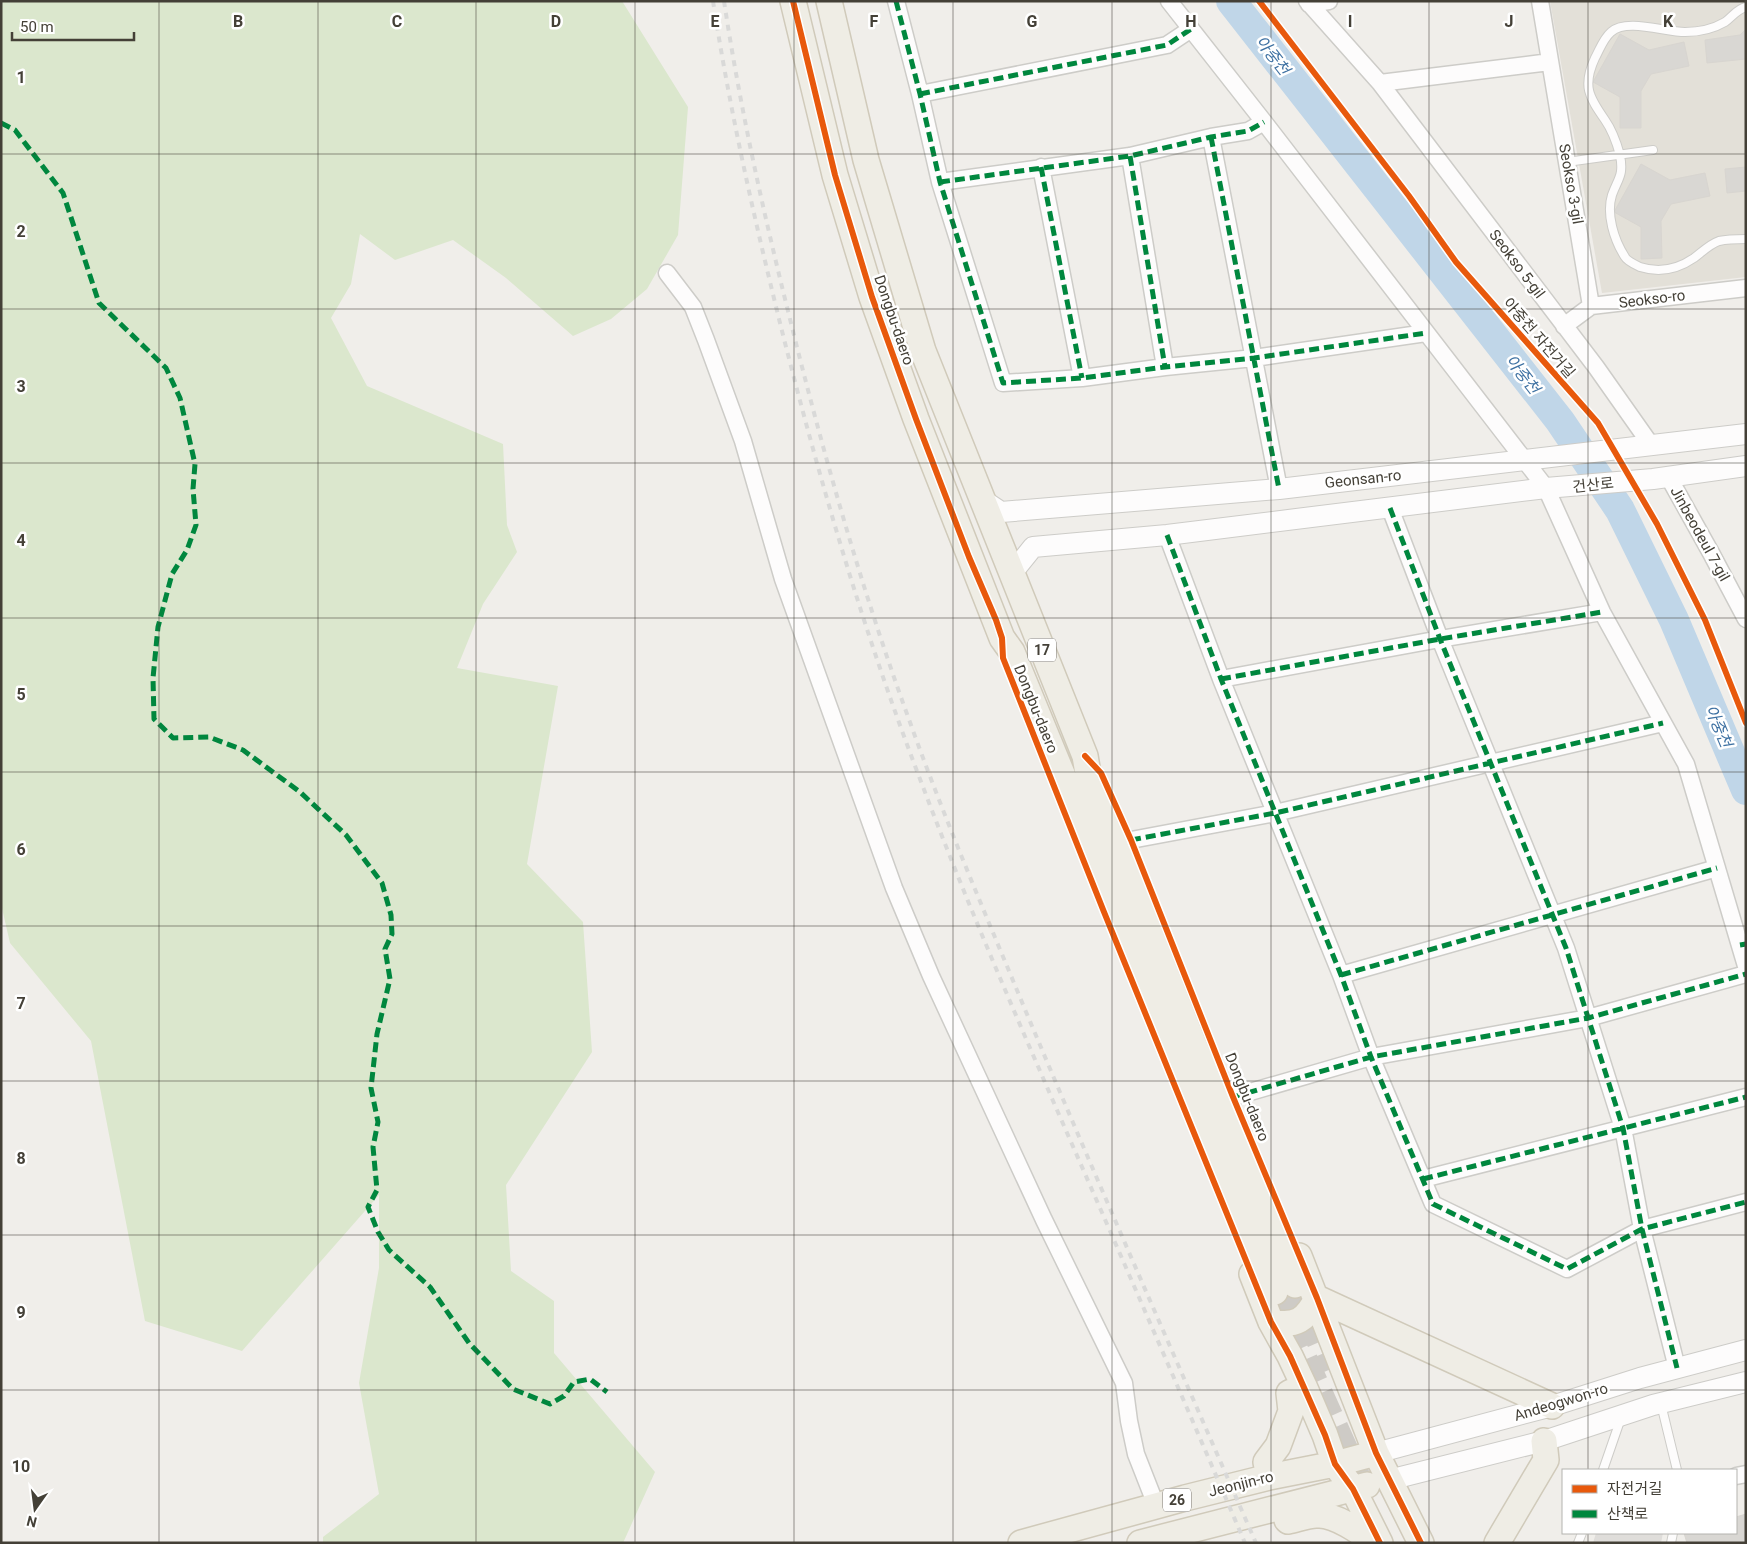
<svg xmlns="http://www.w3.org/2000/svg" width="1747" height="1544" viewBox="0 0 1747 1544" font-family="Roboto,'Noto Sans KR',sans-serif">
<rect width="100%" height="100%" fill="#f0eeea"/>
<path fill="#e3e0d8" d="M1550 1H1746V277L1602 293Z"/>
<path fill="#dbe7cd" d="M1 1H622L688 107 678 235 647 289 611 319 573 336 506 278 453 240 395 260 360 234 351 284 331 318 367 386 503 444 507 525 517 552 483 604 457 668 558 686 527 864 583 922 592 1052 506 1185 511 1271 554 1301V1353L655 1472 623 1543H323V1537L379 1494 359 1383 379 1268V1195L242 1351 145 1321 91 1041 10 943 1 904Z"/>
<path fill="#dfddda" d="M1596 1533H1663L1661 1543H1593Z"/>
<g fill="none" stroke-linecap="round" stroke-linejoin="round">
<path stroke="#c0d6e8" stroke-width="30" d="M1231 1 1560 421 1620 510 1674 620 1746 790"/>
</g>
<path fill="#d9d7d3" stroke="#d8d5d0" d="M1746 29V59L1707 63 1705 40 1740 35Z
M1620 34 1649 50 1684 42 1689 66 1651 74 1641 91V128H1620V97L1593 82Z
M1641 164 1670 180 1705 173 1710 196 1671 204 1661 221 1662 258 1641 259V227L1614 212Z
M1746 167V191L1727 193 1725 169Z
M1746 1514V1543H1687L1684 1533H1736V1517Z"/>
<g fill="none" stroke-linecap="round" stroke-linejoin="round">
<path stroke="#cecbc6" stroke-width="25" stroke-dasharray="25 12" stroke-linecap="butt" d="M1295 1285 1331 1369
M1275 1292 1359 1479"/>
<defs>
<path id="service" d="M1746 7C1737 9 1732 17 1725 22 1713 29 1697 32 1685 32 1665 32 1626 18 1611 32 1603 39 1600 49 1595 58 1582 86 1589 97 1605 120 1612 130 1617 144 1620 155 1624 176 1618 178 1612 195 1606 214 1614 240 1625 257 1627 261 1636 265 1640 267 1659 273 1678 269 1694 258 1702 252 1710 244 1719 241 1728 239 1737 239 1746 239
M1567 162 1653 150
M1661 1404 1677 1470
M1603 1470 1621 1418
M1578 1543 1582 1533
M1671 1543 1673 1533"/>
<path id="minor" d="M896 1 920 94 940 182 1003 383 1082 378 1165 367 1254 358 1426 333
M1169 1 1264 122 1546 488 1602 612 1686 764 1746 966
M1307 1 1380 83 1596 367 1651 445
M1540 1 1591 306
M1309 4 1329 1
M1380 83 1550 62
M920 94 1167 45 1191 29
M1211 137 1279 489
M1130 156 1165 367
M1041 167 1082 378
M940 182 1130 156 1211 137 1248 131 1264 122
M667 273 693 307 706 340 743 441 783 579 894 888 931 976 1044 1220 1124 1383 1129 1421 1136 1454 1156 1505
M1564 326 1591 306 1746 288
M1668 476 1711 553 1746 619
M1390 508 1440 639 1566 948 1623 1128 1642 1229 1677 1368
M1167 535 1221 679 1341 975 1371 1057 1433 1204 1567 1269 1642 1229 1746 1202
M1221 679 1440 639 1602 612
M1131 840 1275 813 1663 723
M1341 975 1717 868
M1233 1097 1371 1057 1588 1018 1746 974
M1423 1179 1746 1097
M1736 1476 1746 1474"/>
<path id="tertiary" d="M983 500 1001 512 1279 489 1746 434
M1012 573 1033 547 1167 535 1546 488 1653 479 1746 466
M1376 1453 1552 1406 1640 1378 1746 1350
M1389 1480 1544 1441 1653 1405 1746 1382"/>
<path id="primary" d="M793 1 835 175 872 297 916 419 1002 638 1012 652 1275 1292
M829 1 866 160 923 351 1085 756 1089 779 1194 1045 1295 1285
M1299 1256 1376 1453 1421 1543
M1252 1274 1271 1322 1290 1356 1304 1386 1325 1435 1335 1464 1353 1489 1380 1543
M1317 1298 1552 1406
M1271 1322C1296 1327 1306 1320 1317 1298
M1269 1477 1266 1462 1278 1446 1291 1411 1289 1393 1304 1386
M1287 1520 1288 1521C1298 1519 1310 1514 1319 1515 1334 1515 1362 1531 1371 1543
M1021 1543 1185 1498 1269 1477 1335 1464 1376 1453
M1140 1543 1367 1485
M1497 1543 1546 1460 1544 1441"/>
</defs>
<use href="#service" stroke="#cdccc8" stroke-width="10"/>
<use href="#minor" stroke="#cdccc8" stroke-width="19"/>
<use href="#tertiary" stroke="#cdccc8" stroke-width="22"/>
<use href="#primary" stroke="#d0caba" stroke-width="28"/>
<use href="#service" stroke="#fdfcfc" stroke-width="8"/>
<use href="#minor" stroke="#fdfcfc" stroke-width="16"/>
<use href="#tertiary" stroke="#fdfcfc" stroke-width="20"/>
<use href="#primary" stroke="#efede5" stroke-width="25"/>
<path stroke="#d9d9d8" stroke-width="4" stroke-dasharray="6 6" stroke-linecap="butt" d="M713 1C730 112 755 222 782 331 820 482 864 633 920 779 967 904 1021 1028 1075 1151 1132 1281 1189 1412 1245 1543
M724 1C740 107 763 211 789 315 823 453 862 591 911 725 945 820 985 913 1024 1007 1099 1186 1178 1364 1256 1543"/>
<path stroke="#00873e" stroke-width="5" stroke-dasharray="10 5" stroke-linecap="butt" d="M896 1 920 94 940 182 1003 383 1082 378 1165 367 1254 358 1426 333
M920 94 1167 45 1191 29
M1 123 15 130 63 193 99 303 166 368 180 398 195 464 193 489 196 525 187 550 172 574 158 627 153 678 154 719 173 738 209 737 243 750 300 792 346 835 382 883 391 915 392 934 385 949 390 979 377 1034 371 1088 378 1122 373 1147 377 1190 368 1207 378 1232 389 1250 430 1287 469 1343 513 1389 550 1404 564 1396 574 1382 590 1379 607 1392
M1211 137 1279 489
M1130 156 1165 367
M1041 167 1082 378
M940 182 1130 156 1211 137 1248 131 1264 122
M1390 508 1440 639 1566 948 1623 1128 1642 1229 1677 1368
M1167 535 1221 679 1341 975 1371 1057 1433 1204 1567 1269 1642 1229 1746 1202
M1221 679 1440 639 1602 612
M1131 840 1275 813 1663 723
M1740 945 1746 944
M1341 975 1717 868
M1233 1097 1371 1057 1588 1018 1746 974
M1423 1179 1746 1097"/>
<defs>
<path id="cycleway" d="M793 1 835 175 872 297 916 419 969 557 996 620 1002 638 1003 658 1104 912 1271 1322 1290 1356 1325 1435 1335 1464 1353 1489 1380 1543
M1259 1 1409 196 1456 262 1598 423 1657 524 1705 620 1746 723
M1085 756 1101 773 1131 840 1233 1097 1317 1298 1376 1453 1421 1543"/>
</defs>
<use href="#cycleway" stroke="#fff" stroke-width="9"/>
<use href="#cycleway" stroke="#e8590c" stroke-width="6"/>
</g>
<path fill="none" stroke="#444037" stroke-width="1" stroke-opacity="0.55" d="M159 1V1543M318 1V1543M476 1V1543M635 1V1543M794 1V1543M953 1V1543M1112 1V1543M1271 1V1543M1429 1V1543M1588 1V1470M1 154H1746M1 309H1746M1 463H1746M1 618H1746M1 772H1746M1 926H1746M1 1081H1746M1 1235H1746M1 1390H1746M1588 1533V1543"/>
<g text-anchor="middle" stroke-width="5" stroke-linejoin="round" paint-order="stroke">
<g fill="#fff" stroke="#7c7973" stroke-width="1">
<rect x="1028" y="638.5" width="28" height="23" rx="4"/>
<rect x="1163" y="1488.5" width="28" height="23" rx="4"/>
</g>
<g font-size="14" font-weight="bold" fill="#444037">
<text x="1042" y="655">17</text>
<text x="1177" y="1505">26</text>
</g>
<g font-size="15" fill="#444037" stroke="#fff">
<text transform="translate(1571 184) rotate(80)" y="5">Seokso 3-gil</text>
<text transform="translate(1517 264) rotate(53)" y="5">Seokso 5-gil</text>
<text transform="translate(1652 299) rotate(-7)" y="5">Seokso-ro</text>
<text transform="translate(894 320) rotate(71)" y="5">Dongbu-daero</text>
<text transform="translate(1539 338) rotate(49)" y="5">아중천 자전거길</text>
<text transform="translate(1363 479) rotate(-6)" y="5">Geonsan-ro</text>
<text transform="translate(1593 485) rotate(-6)" y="5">건산로</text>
<text transform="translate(1700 534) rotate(61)" y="5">Jinbeodeul 7-gil</text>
<text transform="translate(1036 709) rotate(68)" y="5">Dongbu-daero</text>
<text transform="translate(1247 1097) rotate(68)" y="5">Dongbu-daero</text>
<text transform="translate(1561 1402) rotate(-17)" y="5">Andeogwon-ro</text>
<text transform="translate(1241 1484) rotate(-14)" y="5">Jeonjin-ro</text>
</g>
<g font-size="16" font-style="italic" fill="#3e71a2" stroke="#fff">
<text transform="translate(1273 55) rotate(52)" y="6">아중천</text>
<text transform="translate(1523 374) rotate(52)" y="6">아중천</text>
<text transform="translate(1719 726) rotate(67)" y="6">아중천</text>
</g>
</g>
<g font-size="16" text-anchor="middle" font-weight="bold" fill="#444037" stroke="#fff" stroke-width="5" stroke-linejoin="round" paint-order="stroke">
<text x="238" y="27">B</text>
<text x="397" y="27">C</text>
<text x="556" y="27">D</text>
<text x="715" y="27">E</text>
<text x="874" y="27">F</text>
<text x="1032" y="27">G</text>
<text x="1191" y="27">H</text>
<text x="1350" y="27">I</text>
<text x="1509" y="27">J</text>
<text x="1668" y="27">K</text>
<text x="21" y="83">1</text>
<text x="21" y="237">2</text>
<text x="21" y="392">3</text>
<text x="21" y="546">4</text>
<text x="21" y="700">5</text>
<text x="21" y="855">6</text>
<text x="21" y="1009">7</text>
<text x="21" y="1164">8</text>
<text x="21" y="1318">9</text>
<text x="21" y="1472">10</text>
</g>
<rect width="1747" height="1544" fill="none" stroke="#444037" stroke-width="5"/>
<rect x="1562" y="1469" width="175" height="65" fill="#ffffff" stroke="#b4b3af"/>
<rect x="1572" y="1485" width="25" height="8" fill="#e8590c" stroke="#b4b3af"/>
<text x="1607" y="1494" font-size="15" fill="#444037">자전거길</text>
<rect x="1572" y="1510" width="25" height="8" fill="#00873e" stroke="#b4b3af"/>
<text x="1607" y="1519" font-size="15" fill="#444037">산책로</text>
<g transform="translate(35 1509) rotate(194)" stroke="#ffffff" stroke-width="4" paint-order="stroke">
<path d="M0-4L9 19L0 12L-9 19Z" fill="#444037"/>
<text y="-8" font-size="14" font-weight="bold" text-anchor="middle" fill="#444037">N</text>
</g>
<path d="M12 32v8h122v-8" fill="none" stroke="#444037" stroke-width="2.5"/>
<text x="20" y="32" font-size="15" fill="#444037" stroke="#ffffff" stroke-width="4" paint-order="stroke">50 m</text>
</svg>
